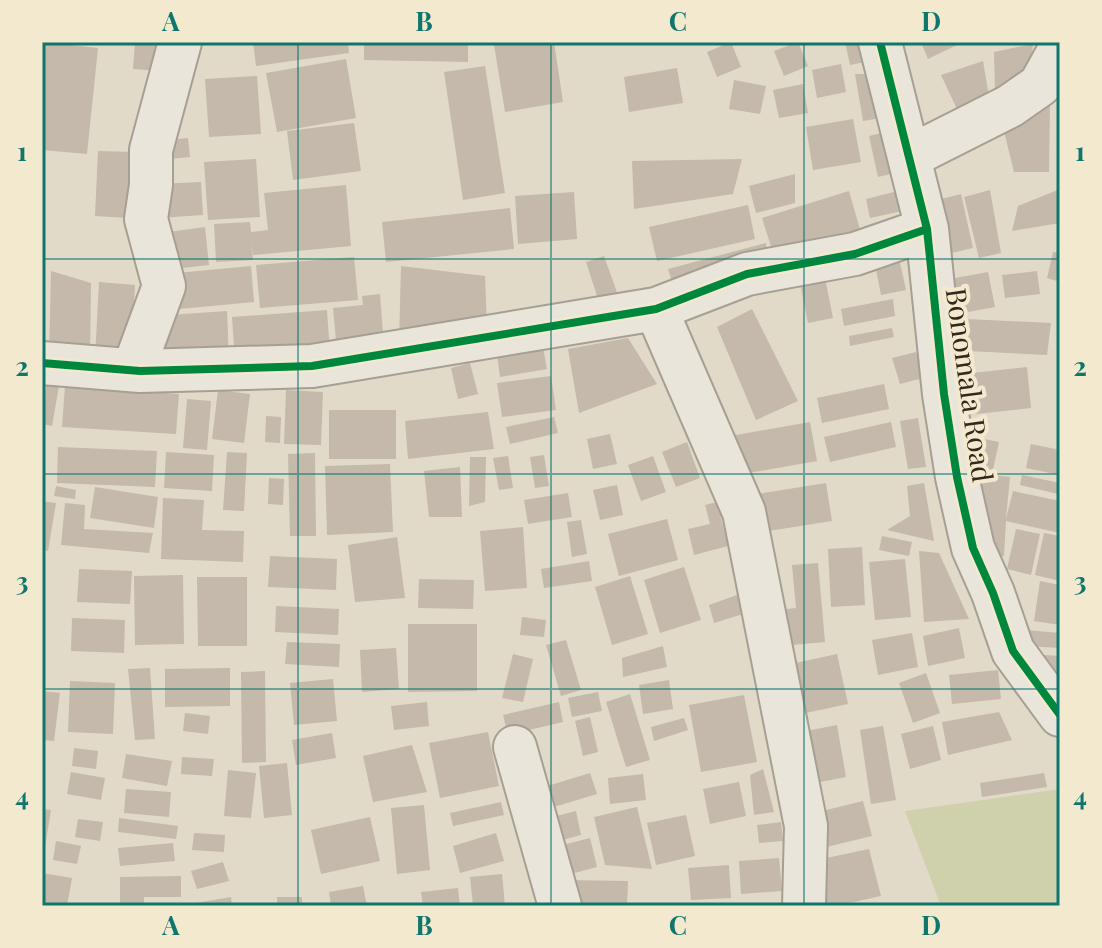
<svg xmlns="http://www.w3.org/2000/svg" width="1102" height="948" viewBox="0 0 1102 948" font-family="'Playfair Display',serif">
<rect width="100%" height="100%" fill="#e1dac9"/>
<path fill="#cfd0ac" d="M1060 789V906H941L905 811Z"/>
<path fill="#c4b9aa" d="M42 42 98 48 87 154 42 150Z
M135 42H165L162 71 133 69Z
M253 42H348L349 53 256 66Z
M364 42H468V62L364 60Z
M511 42H554L563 102 505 112 494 45Z
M731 42 741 67 717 77 707 52Z
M798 42 808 66 784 76 774 51Z
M845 42H861L865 62 850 65Z
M921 42H963L928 59Z
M1033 44 1030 74 995 91 994 52Z
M346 59 356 118 277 132 266 73Z
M983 61 989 96 957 109 941 75Z
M841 64 846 92 817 98 812 70Z
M485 66 505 193 463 200 444 72Z
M677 68 683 103 629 112 624 77Z
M855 74H872L881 118 863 121Z
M257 76 261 134 209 137 205 79Z
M734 80 766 86 760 114 729 109Z
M803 84 808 113 779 118 773 90Z
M1050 103 1049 172H1014L1002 123Z
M853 119 861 162 813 170 806 127Z
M354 123 361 171 293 180 287 131Z
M890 131 899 172 878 177 869 136Z
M188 138 190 157 170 159 168 140Z
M98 151 133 152 129 218 95 216Z
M256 159 260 217 208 220 204 162Z
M742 159 733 194 634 209 632 161Z
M795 174V203L756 213 749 186Z
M201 182 203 215 159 218 157 184Z
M346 185 351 246 253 255 251 242 253 260 216 262 214 224 250 222 251 232 268 230 264 193Z
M1060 189V223L1012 231 1018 206Z
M902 190 907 210 870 218 866 199Z
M990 190 1001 253 979 258 964 197Z
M849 191 861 233 775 259 762 218Z
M574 192 577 239 518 244 515 196Z
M961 194 973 248 930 258 917 205Z
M748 205 755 239 657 261 649 227Z
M510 208 514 249 386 262 382 222Z
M205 227 209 265 165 270 161 233Z
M766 243 769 262 675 291 668 269Z
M897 249 906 290 881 295 873 254Z
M1053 252 1060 253V282L1047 278Z
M604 256 619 298 600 305 586 262Z
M354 257 358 300 260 308 256 265Z
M251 266 254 302 169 310 166 274Z
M401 266 485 276 487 327 399 342Z
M51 271 91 283 90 361 49 360Z
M1037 271 1040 294 1005 298 1002 275Z
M988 272 995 307 941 317 934 282Z
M825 278 833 318 808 323 800 283Z
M99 282 135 285 131 360 95 358Z
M380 294 384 347 337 352 333 308 363 305 362 296Z
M893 299 895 316 844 326 841 309Z
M752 309 798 401 756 420 717 327Z
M327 310 330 354 235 361 232 317Z
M227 311 229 361 158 365 155 316Z
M966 319 1051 323 1047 355 968 351Z
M892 328 894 337 850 346 849 336Z
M628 338 657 384 579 413 568 349Z
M543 347 547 369 500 377 497 355Z
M916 352 923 378 900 384 892 358Z
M470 363 478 394 458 399 451 368Z
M1027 367 1031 408 948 417 944 376Z
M551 376 556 410 502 417 497 383Z
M47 378 60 380 52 426 42 424Z
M884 384 889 409 822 423 817 398Z
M65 386 179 394 176 434 62 427Z
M218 390 250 394 244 443 212 439Z
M286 390 323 392 321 445 284 444Z
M187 399 211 401 207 450 183 448Z
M329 410H396V459H329Z
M488 412 494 449 408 459 405 421Z
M266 416 281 417 280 443 265 442Z
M554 417 558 433 510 444 506 427Z
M918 418 926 467 908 469 900 421Z
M810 422 817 461 743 474 736 435Z
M891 422 896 447 830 462 824 437Z
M610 434 617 464 593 469 587 439Z
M959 434 999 442 992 474 952 465Z
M687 442 700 478 676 487 662 452Z
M1031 444 1060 450V475L1026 468Z
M58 447 157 451 155 487 57 483Z
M166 452 214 455 212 491 164 488Z
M227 452 247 453 244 511 223 510Z
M315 453 316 536H290L288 454Z
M544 455 549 486 535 488 530 457Z
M508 456 513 488 499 490 493 458Z
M653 456 666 492 641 501 628 465Z
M470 457H486L485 502 469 506Z
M390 464 393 532 327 535 325 466Z
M460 467 462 517H429L424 471Z
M964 472 1010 477 1006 519 1013 491 1060 501V533L1006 521 1004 556 983 562Z
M1022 475 1060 483 1058 494 1020 485Z
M269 478 284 479 283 505 268 504Z
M826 483 832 521 762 532 757 494Z
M924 483 934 541 887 530 910 516 907 486Z
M617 485 623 515 600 520 593 490Z
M56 486 76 490 75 499 54 496Z
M95 487 158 497 154 528 90 518Z
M568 493 572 517 528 524 524 500Z
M163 498 204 500 202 530 244 531 243 562 161 559Z
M42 501 56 503 48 551 42 550Z
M717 502 728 546 694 555 688 529 710 524 705 505Z
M65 503 85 505 84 529 153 533 149 553 61 545Z
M667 519 678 560 619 576 608 534Z
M581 520 587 554 572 557 567 522Z
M523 527 527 588 485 591 480 531Z
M1016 529 1040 534 1031 575 1007 569Z
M1044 533 1060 536V581L1035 575Z
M882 536 912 542 909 556 879 550Z
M397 537 405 598 355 602 348 545Z
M862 547 865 605 831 607 828 549Z
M919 551 939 553 969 619 924 622Z
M270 556 337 559 336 590 268 587Z
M905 559 911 617 875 620 869 562Z
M589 561 592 581 544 588 541 569Z
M818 563 825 642 781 646 778 610 796 608 792 565Z
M684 567 701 620 660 633 644 580Z
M79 569 132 571 130 604 77 602Z
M183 575 184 644 135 645 134 576Z
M630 576 648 634 612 645 595 587Z
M197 577H247V646H198Z
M419 579 474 580 473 609 418 608Z
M1040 581 1060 585V625L1034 621Z
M737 595 743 614 714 623 709 605Z
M276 606 339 609 338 635 275 632Z
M522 617 546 620 544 637 520 635Z
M72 618 125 620 124 653 71 651Z
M408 624H477V691L408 692Z
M959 628 965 658 928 666 923 636Z
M1026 630 1060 633V648L1025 646Z
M912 633 918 667 878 675 872 640Z
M566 640 581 690 561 696 546 645Z
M287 642 340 644 339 667 285 664Z
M663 646 667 667 623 677 622 658Z
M396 648 399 689 362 692 360 650Z
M513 654 533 659 523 702 502 698Z
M837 654 848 704 801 714 791 664Z
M1028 654 1060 656V704Z
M150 668 155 739 135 740 128 669Z
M230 668V706L165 707V669Z
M998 670 1001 699 952 704 949 675Z
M265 671 266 762 242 763 241 672Z
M926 673 940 713 913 723 899 683Z
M333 679 337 721 294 725 290 683Z
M669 680 673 709 643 714 639 685Z
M70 681 115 683 113 734 68 732Z
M42 691 60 693 54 741 42 740Z
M598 692 602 711 572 717 568 698Z
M630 694 650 760 626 767 606 702Z
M744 695 757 762 701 772 689 705Z
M427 702 429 726 394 730 391 706Z
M559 702 563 722 508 735 503 715Z
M999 712 1012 740 948 755 942 722Z
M185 713 210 716 208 734 183 731Z
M590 717 598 752 583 756 575 721Z
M684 718 688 730 654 741 651 727Z
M837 725 846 777 805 785 796 733Z
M883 726 896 800 871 804 860 730Z
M933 726 941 760 910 769 901 734Z
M488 732 499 786 440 798 429 743Z
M332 733 336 758 296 765 292 740Z
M412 745 427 792 373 802 363 756Z
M74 748 98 751 96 769 72 766Z
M126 754 172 761 167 786 122 778Z
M182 757 214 759 212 776 181 774Z
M287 763 292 815 264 818 259 766Z
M763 769 774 812 754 815 750 775Z
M228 770 256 773 251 818 224 816Z
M71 772 105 778 101 800 67 794Z
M590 773 597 794 547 809 541 788Z
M1044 773 1047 787 982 797 980 783Z
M643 774 646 800 610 804 608 778Z
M739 782 746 816 710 824 703 789Z
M126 789 171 792 169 817 124 813Z
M863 801 872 836 818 849 810 814Z
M501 802 504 815 453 826 450 813Z
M424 805 430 870 397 874 391 808Z
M637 807 652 869 605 865 594 817Z
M42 809 51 810 44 853H42Z
M576 811 581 835 551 843 545 819Z
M686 815 695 856 656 865 647 823Z
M370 817 380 861 321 874 311 830Z
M119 818 178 826 176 839 118 832Z
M78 819 103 822 100 841 75 837Z
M781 822 783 841 759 843 757 825Z
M194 833 225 835 224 852 192 850Z
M496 833 504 861 460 873 453 846Z
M590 838 597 867 567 875 559 846Z
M56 841 81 846 77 864 53 860Z
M173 843 175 861 120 866 118 848Z
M869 849 881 896 836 906H816L812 861Z
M779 858 782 891 741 894 739 861Z
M223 862 229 881 197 889 191 871Z
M729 865 731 898 691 900 688 868Z
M42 873 72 878 67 906H42Z
M502 874 505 906H473L470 877Z
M181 876V897H144V906H120V877Z
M565 880 628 881 627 906 565 905Z
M363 886 367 906H331L329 892Z
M458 888 460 906H423L421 892Z
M231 897 232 906H190V904Z
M277 897H302V906H277Z"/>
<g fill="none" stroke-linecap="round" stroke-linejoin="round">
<defs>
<path id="minor" d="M880 42 927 229 944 394 957 477 973 548 993 593 1013 651 1060 715
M911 156 1010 106 1040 85 1060 49
M656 309 744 512 806 826 804 906
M42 363 140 371 312 366 656 309 747 274 855 254 927 229
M140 371 139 354 164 286 146 219 151 185V150L180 42
M515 747 560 906"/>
</defs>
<use href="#minor" stroke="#a69f93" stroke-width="46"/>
<use href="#minor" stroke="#e9e5db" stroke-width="42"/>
<defs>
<path id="cycleway" d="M880 42 927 229 944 394 957 477 973 548 993 593 1013 651 1060 715
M42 363 140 371 312 366 656 309 747 274 855 254 927 229"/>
</defs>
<use href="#cycleway" stroke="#f3e9ce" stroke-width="13"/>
<use href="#cycleway" stroke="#00873e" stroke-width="8"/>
</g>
<path fill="none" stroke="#0f766e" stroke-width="2" stroke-opacity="0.55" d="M298 42V906M551 42V906M804 42V906M42 259H1060M42 474H1060M42 689H1060"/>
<g text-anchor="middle" stroke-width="8" stroke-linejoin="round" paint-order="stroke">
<g font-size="28" fill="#33281c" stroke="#f3e9ce">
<text transform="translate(969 385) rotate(82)" y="10">Bonomala Road</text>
</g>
</g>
<rect width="1102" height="948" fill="none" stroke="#f3e9ce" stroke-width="88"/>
<rect x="44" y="44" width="1014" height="860" fill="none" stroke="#0f766e" stroke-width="3"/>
<g font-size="26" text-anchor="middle" font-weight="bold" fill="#0f766e">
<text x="171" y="31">A</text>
<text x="424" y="31">B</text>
<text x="678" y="31">C</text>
<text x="931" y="31">D</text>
<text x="22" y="161">1</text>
<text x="1080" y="161">1</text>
<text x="22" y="376">2</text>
<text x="1080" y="376">2</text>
<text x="22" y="591">3</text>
<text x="1080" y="591">3</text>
<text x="22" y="806">4</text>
<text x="1080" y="806">4</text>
<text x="171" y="935">A</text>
<text x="424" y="935">B</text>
<text x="678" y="935">C</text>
<text x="931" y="935">D</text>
</g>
</svg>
